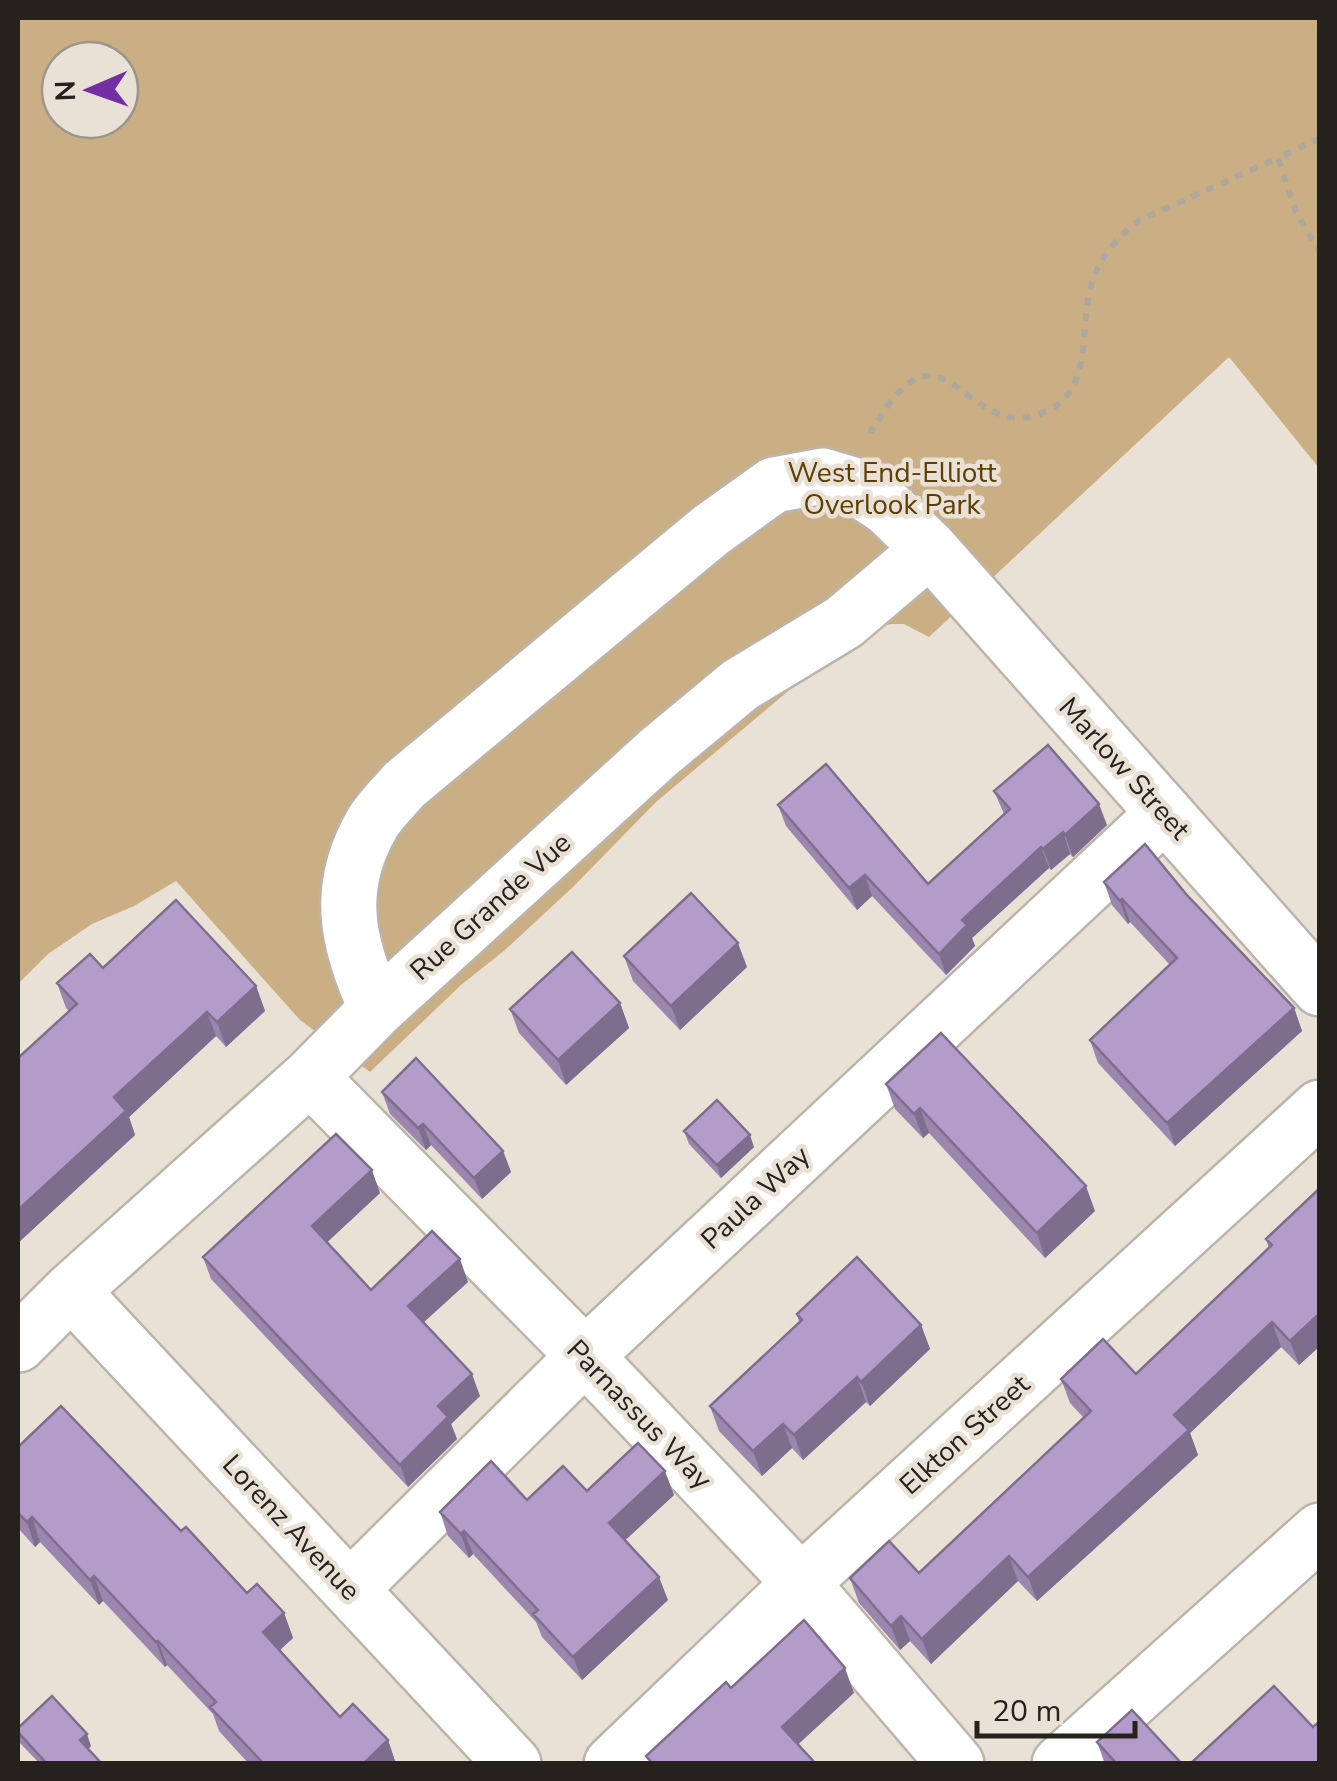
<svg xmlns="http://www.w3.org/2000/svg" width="1337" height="1781" viewBox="0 0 1337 1781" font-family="'Nunito Sans',sans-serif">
<rect width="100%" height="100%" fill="#e9e1d5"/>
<path fill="#caaf84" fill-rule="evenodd" d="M18 18H1319V468L1229 357 929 637 904 624H891L878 627 842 646 656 802 573 887 505 950 461 985 370 1072 300 1020 176 881 134 906 92 924 48 954 18 984ZM60 60H120V120H60Z"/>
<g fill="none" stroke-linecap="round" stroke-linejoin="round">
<defs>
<path id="minor" d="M377 1009C347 944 334 888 373 822 381 809 394 797 404 785L711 530 774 485 823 476 853 485 888 508 930 549 1320 988
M310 1077 585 1356 801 1583 956 1764
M71 1291 513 1764
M18 1344 71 1291 310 1077 377 1009 658 753 740 685 844 622 930 549
M350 1589 585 1356 1165 813
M612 1764 801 1583 1320 1108
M1060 1764 1320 1531"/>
</defs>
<use href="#minor" stroke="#bcb4a9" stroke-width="60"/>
<path stroke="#aea79e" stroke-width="6" stroke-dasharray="8 8" stroke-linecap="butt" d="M1320 138 1278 158 1296 212 1320 253
M868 430 872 431C945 299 965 451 1047 411 1094 389 1079 327 1091 286 1098 259 1118 236 1140 220L1278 158"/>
<use href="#minor" stroke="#fff" stroke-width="55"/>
</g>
<path fill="#9b86ae" d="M994 791 1107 825 1073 857 1070 854 1051 870 1049 868 972 938 975 946 946 975 872 896 857 910 786 826 778 805 928 884 1004 814Z
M1104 882 1186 894 1294 1008 1302 1031 1175 1146 1098 1063 1090 1040 1170 965 1130 922 1128 924 1112 905Z
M624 956 747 967 680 1030 633 981Z
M103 968 256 986 265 1011 226 1047 216 1036 129 1117 135 1135 18 1243V1058L69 1011 66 1008 57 983Z
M620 1003 629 1028 566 1085 519 1033 510 1009Z
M886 1084 1095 1211 1045 1258 929 1133 923 1138 895 1109Z
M382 1092 503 1151 511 1172 482 1199 431 1145 426 1150 390 1114Z
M684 1131 754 1147 721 1178 689 1144Z
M1320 1188V1346L1299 1365 1281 1347 1190 1433 1198 1455 1037 1601 1018 1581 931 1664 910 1641 900 1650 859 1603 850 1578 919 1573 1084 1418 1070 1403 1061 1379 1136 1374 1269 1248 1266 1239Z
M380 1193 327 1242 371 1290 468 1282 423 1323 480 1396 451 1424 457 1439 408 1487 211 1279 203 1257Z
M797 1314 921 1325 930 1349 870 1406 866 1402 803 1460 792 1448 762 1476 719 1431 710 1406 799 1322Z
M18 1447 181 1531 247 1593 284 1613 293 1638 280 1650 340 1717 388 1740 396 1764H249L219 1731 213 1714 167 1665 165 1667 103 1601 99 1605 40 1542 35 1547 18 1528Z
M587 1491 674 1495 625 1540 668 1600 582 1680 542 1637 536 1622 473 1554 469 1558 448 1536 440 1512Z
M18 1728 91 1746 88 1749 102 1764H40L20 1743Z
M1097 1742 1182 1764H1105Z"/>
<path fill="#7e6d8d" d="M1099 804 1107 825 1073 857 1065 835Z
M1063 832 1070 854 1051 870 1043 849Z
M1041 847 1049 868 972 938 975 946 946 975 939 954 962 920Z
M865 875 872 896 857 910 849 888Z
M1122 899 1130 922 1128 924 1120 901Z
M738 943 747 967 680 1030 671 1006Z
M256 986 265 1011 226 1047 217 1022Z
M620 1003 629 1028 566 1085 558 1060Z
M1294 1008 1302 1031 1175 1146 1167 1123Z
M207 1012 216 1036 129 1117 135 1135 18 1243V1210L114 1097Z
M920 1108 929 1133 923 1138 914 1114Z
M423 1124 431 1145 426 1150 418 1128Z
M750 1135 754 1147 721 1178 717 1165Z
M503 1151 511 1172 482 1199 474 1178Z
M372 1170 380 1193 320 1249 312 1226Z
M1086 1186 1095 1211 1045 1258 1037 1233Z
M460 1259 468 1282 416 1329 408 1306Z
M1320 1313V1346L1299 1365 1290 1341Z
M1272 1322 1281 1347 1190 1433 1198 1455 1037 1601 1028 1577 1174 1415Z
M921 1325 930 1349 870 1406 861 1382Z
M472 1374 480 1396 451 1424 457 1439 408 1487 400 1465 438 1406Z
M857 1377 866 1402 803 1460 794 1435Z
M783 1424 792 1448 762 1476 753 1451Z
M665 1471 674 1495 618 1547 609 1523Z
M32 1517 40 1542 35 1547 27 1522Z
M464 1531 473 1554 469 1558 461 1534Z
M1009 1556 1018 1581 931 1664 922 1639Z
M94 1576 103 1601 99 1605 90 1580Z
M659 1577 668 1600 582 1680 573 1657Z
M284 1613 293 1638 272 1657 263 1632Z
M901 1616 910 1641 900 1650 891 1626Z
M158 1641 167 1665 165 1667 156 1642Z
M845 1668 854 1693 791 1751 782 1727Z
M87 1734 91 1746 84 1753 80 1740Z
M388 1740 396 1764H363Z"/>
<path fill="#b49cca" stroke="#7e6d8d" stroke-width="2.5" d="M1048 745 1099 804 1065 835 1063 832 1043 849 1041 847 962 920 967 925 939 954 865 875 849 888 778 805 826 764 928 884 1010 809 994 791Z
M1145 844 1186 894 1294 1008 1167 1123 1090 1040 1177 958 1122 899 1120 901 1104 882Z
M691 893 738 943 671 1006 624 956Z
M176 900 256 986 217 1022 207 1012 114 1097 126 1111 18 1210V1058L77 1004 57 983 90 954 103 968Z
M572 952 620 1003 558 1060 510 1009Z
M941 1033 1086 1186 1037 1233 920 1108 914 1114 886 1084Z
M416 1058 503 1151 474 1178 423 1124 418 1128 382 1092Z
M717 1100 750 1135 717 1165 684 1131Z
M336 1134 372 1170 312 1226 371 1290 432 1231 460 1259 408 1306 472 1374 438 1406 448 1417 400 1465 203 1257Z
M1320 1188V1313L1290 1341 1272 1322 1174 1415 1189 1430 1028 1577 1009 1556 922 1639 901 1616 891 1626 850 1578 889 1541 919 1573 1091 1411 1061 1379 1103 1339 1136 1374 1272 1245 1266 1239Z
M857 1257 921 1325 861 1382 857 1377 794 1435 783 1424 753 1451 710 1406 802 1320 797 1314Z
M61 1406 181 1531 186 1527 247 1593 257 1584 284 1613 263 1632 340 1717 353 1704 388 1740 363 1764H264L210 1707 216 1702 158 1641 156 1642 94 1576 90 1580 32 1517 27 1522 18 1513V1447Z
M638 1443 665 1471 609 1523 659 1577 573 1657 533 1614 538 1610 464 1531 461 1534 440 1512 491 1461 527 1500 563 1466 587 1491Z
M804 1620 845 1668 782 1727 816 1764H653L646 1756 726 1682 731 1688Z
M1274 1686 1313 1727 1320 1721V1764H1190Z
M52 1696 87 1734 80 1740 102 1764H47L18 1732V1728Z
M1132 1710 1182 1764H1117L1097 1742Z"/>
<g text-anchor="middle" stroke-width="9" stroke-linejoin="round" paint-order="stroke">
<g font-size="28" fill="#5c3f02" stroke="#e9e1d5">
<text x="892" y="482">West End-Elliott<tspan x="892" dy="32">Overlook Park</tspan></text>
</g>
<g font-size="28" fill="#25221e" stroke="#e9e1d5">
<text transform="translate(1125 768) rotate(48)" y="10">Marlow Street</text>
<text transform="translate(490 906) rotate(-42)" y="10">Rue Grande Vue</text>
<text transform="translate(755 1197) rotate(-43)" y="10">Paula Way</text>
<text transform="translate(640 1414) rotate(46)" y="10">Parnassus Way</text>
<text transform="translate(964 1434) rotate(-42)" y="10">Elkton Street</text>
<text transform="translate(292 1527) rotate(47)" y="10">Lorenz Avenue</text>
</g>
</g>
<rect width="1337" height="1781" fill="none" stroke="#25221e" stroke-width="40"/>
<g transform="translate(90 90) rotate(268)"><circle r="48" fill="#e9e1d5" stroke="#9b958c" stroke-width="2.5"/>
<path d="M0-8L18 38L0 25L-18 38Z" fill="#732ea2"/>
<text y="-15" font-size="28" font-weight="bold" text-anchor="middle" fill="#25221e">N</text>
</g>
<path d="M977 1721v15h158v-15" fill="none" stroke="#25221e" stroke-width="5"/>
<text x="992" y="1721" font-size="30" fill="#25221e" stroke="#e9e1d5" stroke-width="8" paint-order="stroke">20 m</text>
</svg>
